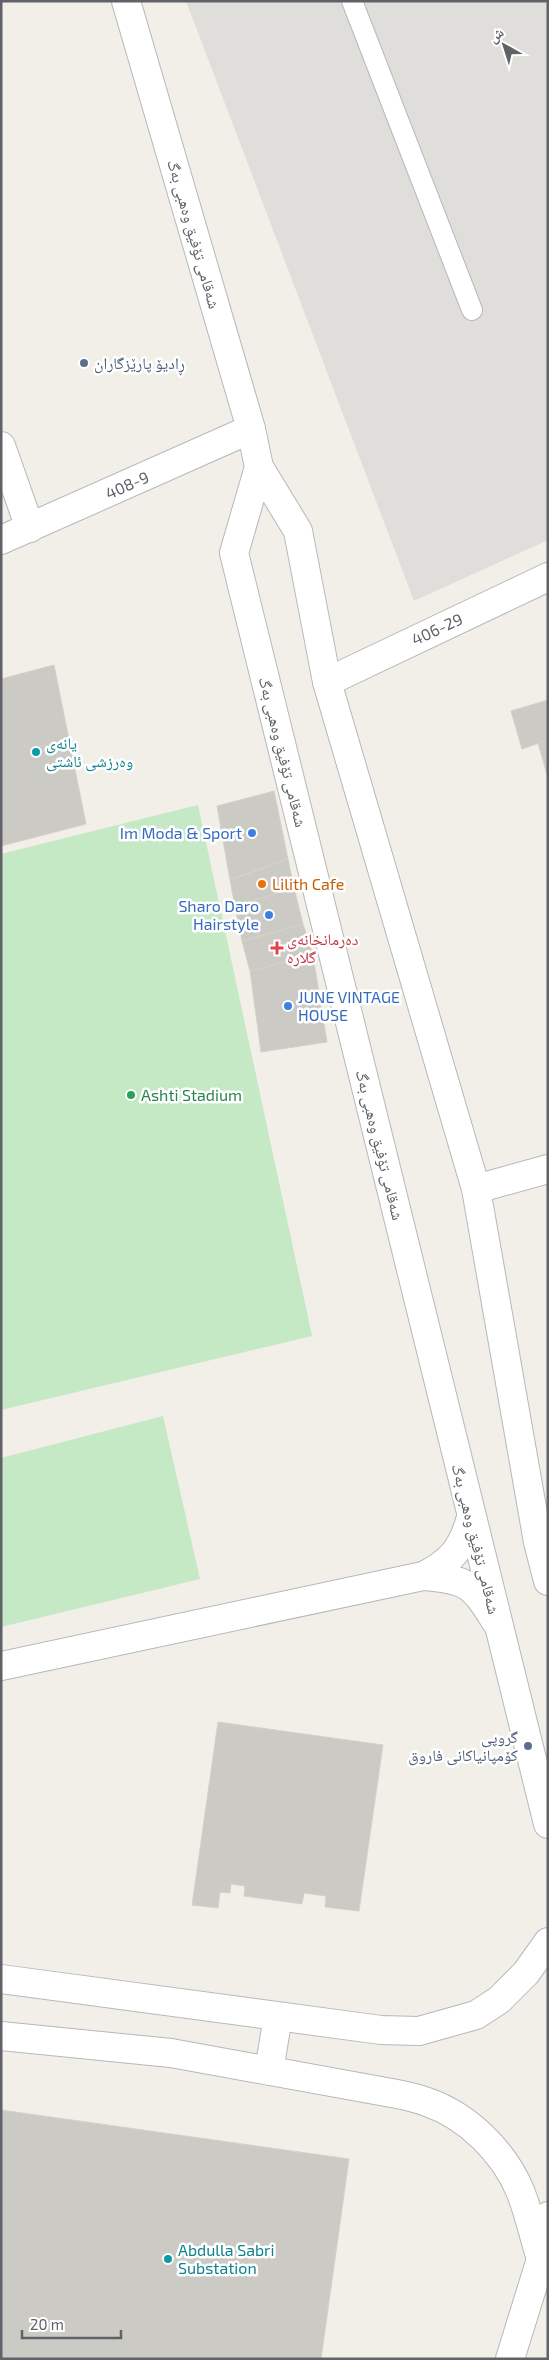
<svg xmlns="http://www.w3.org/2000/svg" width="549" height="2360" viewBox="0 0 549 2360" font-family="'Exo 2','Noto Naskh Arabic',sans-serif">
<rect width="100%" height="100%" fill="#f1efe8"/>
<path fill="#e0deda" d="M186 1H548V540L414 601Z"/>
<path fill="#c5e8c5" d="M198 805 312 1336 1 1410V854Z
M163 1416 200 1579 1 1627V1458Z"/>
<path fill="#cccac5" stroke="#d6d1c6" d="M54 665 86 824 1 846V679Z
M548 700V740L522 749 511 711Z
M548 740V778L538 743Z
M274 791 288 859 230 880 217 806Z
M288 859 294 888 235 906 230 880Z
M294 888 303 924 242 941 235 906Z
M303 924 313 955 250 971 242 941Z
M313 955 327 1042 261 1052 250 971Z
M218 1722 383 1745 359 1911 325 1907 326 1896 304 1893 302 1904 244 1896 245 1886 231 1884 230 1893 220 1892 218 1908 192 1905Z
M1 2110 349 2159 321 2359H1Z"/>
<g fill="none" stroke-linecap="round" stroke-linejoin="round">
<defs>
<path id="service" d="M352 1 472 310"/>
<path id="minor" d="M1 446 30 528
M1 540 251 429
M327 682 548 577
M476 1189 548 1169
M423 1576C468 1579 473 1585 496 1622
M1 1666 423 1576C452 1562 463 1547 471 1517
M1 1979 381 2030 419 2031 476 2015 499 2000 526 1973 548 1942
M1 2036 171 2053 397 2094C407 2096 417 2098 427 2102 468 2116 505 2153 521 2193 529 2214 534 2237 541 2259
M269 2071 278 2016"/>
<path id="tertiary" d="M126 1 251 429 259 467 298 531 327 682 476 1189 538 1542 548 1581
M259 467 234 553 548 1824
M510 2359 541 2259 548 2216"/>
</defs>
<use href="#service" stroke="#b5b8bc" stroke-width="22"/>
<use href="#minor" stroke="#b5b8bc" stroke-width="30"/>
<use href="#tertiary" stroke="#b5b8bc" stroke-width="30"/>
<use href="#service" stroke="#fff" stroke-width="20"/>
<use href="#minor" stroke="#fff" stroke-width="28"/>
<use href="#tertiary" stroke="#fff" stroke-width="28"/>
</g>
<g fill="#5c6f8a" stroke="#fff" stroke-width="2">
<circle cx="84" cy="363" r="5"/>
<circle cx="528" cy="1746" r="5"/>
</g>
<g fill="#0f9aa8" stroke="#fff" stroke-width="2">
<circle cx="36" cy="752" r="5"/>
<circle cx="168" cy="2259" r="5"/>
</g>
<g fill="#3f7fe0" stroke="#fff" stroke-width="2">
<circle cx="252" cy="833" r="5"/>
<circle cx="269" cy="915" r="5"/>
<circle cx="288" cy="1006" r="5"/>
</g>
<circle fill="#e8710a" stroke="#fff" stroke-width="2" cx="262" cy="884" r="5"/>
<path fill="#e0444e" stroke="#fff" stroke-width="2" d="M274.5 940.5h5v5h5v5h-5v5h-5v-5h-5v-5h5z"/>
<circle fill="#2e9e5b" stroke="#fff" stroke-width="2" cx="131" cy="1095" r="5"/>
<g text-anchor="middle" stroke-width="5" stroke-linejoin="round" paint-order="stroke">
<g font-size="16" fill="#5f6368" stroke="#fff">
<text transform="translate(194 234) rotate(74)" y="6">شەقامی تۆفیق وەهبی بەگ</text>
<text transform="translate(127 485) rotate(-24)" y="6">408-9</text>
<text transform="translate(437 629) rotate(-25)" y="6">406-29</text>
<text transform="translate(283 752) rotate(76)" y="6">شەقامی تۆفیق وەهبی بەگ</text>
<text transform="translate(380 1145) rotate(76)" y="6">شەقامی تۆفیق وەهبی بەگ</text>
<text transform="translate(476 1539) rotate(76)" y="6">شەقامی تۆفیق وەهبی بەگ</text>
</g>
<g font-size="16" fill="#4e5e75" stroke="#fff" text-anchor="start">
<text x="94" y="369">ڕادیۆ پارێزگاران</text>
<text x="518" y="1743" text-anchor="end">گروپی<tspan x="518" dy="18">کۆمپانیاکانی فاروق</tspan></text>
</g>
<g font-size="16" fill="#0d838f" stroke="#fff" text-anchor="start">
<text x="46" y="749">یانەی<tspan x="46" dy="18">وەرزشی ئاشتی</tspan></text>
<text x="178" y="2256">Abdulla Sabri<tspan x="178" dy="18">Substation</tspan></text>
</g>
<g font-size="16" fill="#366cbe" stroke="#fff" text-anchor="end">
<text x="242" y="839">Im Moda &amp; Sport</text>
<text x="259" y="912">Sharo Daro<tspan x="259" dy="18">Hairstyle</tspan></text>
<text x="298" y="1003" text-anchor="start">JUNE VINTAGE<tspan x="298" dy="18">HOUSE</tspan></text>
</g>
<g font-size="16" fill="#c56008" stroke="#fff" text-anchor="start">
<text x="272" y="890">Lilith Cafe</text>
</g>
<g font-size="16" fill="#be3a42" stroke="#fff" text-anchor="start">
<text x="287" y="945">دەرمانخانەی<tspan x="287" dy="18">گلارە</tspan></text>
</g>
<g font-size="16" fill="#27864d" stroke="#fff" text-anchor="start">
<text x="141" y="1101">Ashti Stadium</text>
</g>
</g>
<rect width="549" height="2360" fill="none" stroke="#5f6368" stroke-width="5"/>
<g transform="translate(504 45) rotate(321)" stroke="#ffffff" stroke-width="4" paint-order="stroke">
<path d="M0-4L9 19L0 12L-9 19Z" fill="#5f6368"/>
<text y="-8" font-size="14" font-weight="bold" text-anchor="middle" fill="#5f6368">ش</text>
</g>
<path d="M22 2330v8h99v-8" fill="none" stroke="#5f6368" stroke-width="2.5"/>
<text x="30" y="2330" font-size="15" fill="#5f6368" stroke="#ffffff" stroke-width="4" paint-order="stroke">20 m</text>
</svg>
